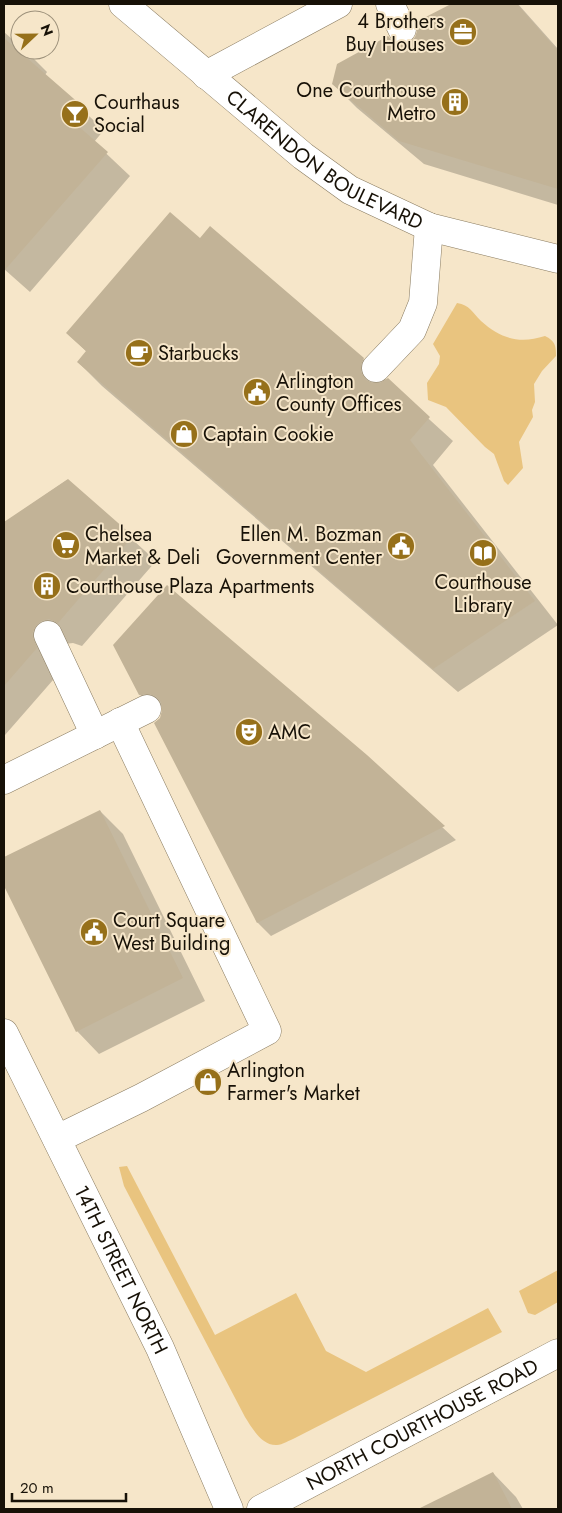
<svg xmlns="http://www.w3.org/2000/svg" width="562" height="1513" viewBox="0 0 562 1513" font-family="Jost,sans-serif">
<rect width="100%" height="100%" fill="#f6e6c9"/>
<path fill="#e9c47f" d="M457 303C470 305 472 312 481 321 501 339 520 344 545 336 555 341 556 345 556 356L542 371 534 384 535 402 532 410 533 417 519 442 523 468 508 485 504 481 494 454 485 447 446 407 428 400 427 383 439 364 440 356 433 344Z
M127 1166 215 1335 296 1293 326 1351 366 1372 488 1308 502 1332 295 1438C290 1440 282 1445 277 1445 262 1446 252 1428 245 1417L124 1186 119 1167Z
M558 1270V1302L535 1315 528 1313 519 1291Z"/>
<path fill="#0003" d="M453 4H518L558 49V205L424 164 357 108 333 84 394 43 400 46 410 44 416 38 419 31 417 22Z
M4 32 20 46V50H25L47 72 45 75 104 130 94 142 130 176 30 292 4 269Z
M200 239 363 359 453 441 433 465 558 625 458 692 102 386 78 362 87 352 67 333Z
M67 480 156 561 82 646 73 643 65 644 60 672 5 735 4 523Z
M114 645 366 756 456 840 271 936 258 923 155 723 161 719 163 706 154 708 140 695Z
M100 811 123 834 205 1001 99 1054 77 1031 4 883V859Z
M493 1473 516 1497 523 1509H421Z"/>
<path fill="#c2b397" d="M451 4H517L558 51V189L399 141 332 84 337 64 388 36 394 42 400 44 409 43 415 37 417 31 416 22Z
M4 38 81 105 70 119 108 152 4 271Z
M170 212 200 238 210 226 364 358 361 365V372L366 380 373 383H380L388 378 430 417 410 440 535 601 433 669 77 362 86 351 66 333Z
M68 479 133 536 58 623 49 619 41 621 36 626 32 634 37 648 4 686V522Z
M167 585 367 755 445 826 257 923 154 723 160 718 162 710 161 702 156 696 148 694 139 695 113 645Z
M100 810 183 978 76 1032 4 886V857Z
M493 1472 512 1509H418Z"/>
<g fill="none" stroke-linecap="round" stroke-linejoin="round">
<defs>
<g id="minor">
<path d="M390 4 402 29"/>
<path d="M206 75 338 4"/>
<path d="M376 368 412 330 423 303 429 227"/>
<path d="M48 635 95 735"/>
<path d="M4 780 147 709"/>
<path id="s1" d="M4 1033 160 1348 229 1509"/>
<path d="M57 1139 141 1098 267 1031 120 722"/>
</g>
<g id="major">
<path id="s2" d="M123 4 303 156 350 190 429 227 558 259"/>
<path id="s3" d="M261 1509 558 1353"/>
</g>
</defs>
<use href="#minor" stroke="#897b60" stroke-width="29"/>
<use href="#major" stroke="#897b60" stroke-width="29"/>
<use href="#minor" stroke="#fff" stroke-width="28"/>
<use href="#major" stroke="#fff" stroke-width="28"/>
</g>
<defs>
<symbol id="office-disc" viewBox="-11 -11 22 22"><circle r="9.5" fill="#96701a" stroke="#f6e6c9"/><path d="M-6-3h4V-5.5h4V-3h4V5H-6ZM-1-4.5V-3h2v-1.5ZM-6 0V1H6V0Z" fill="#fff"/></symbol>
<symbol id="building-disc" viewBox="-11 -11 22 22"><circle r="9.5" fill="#96701a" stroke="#f6e6c9"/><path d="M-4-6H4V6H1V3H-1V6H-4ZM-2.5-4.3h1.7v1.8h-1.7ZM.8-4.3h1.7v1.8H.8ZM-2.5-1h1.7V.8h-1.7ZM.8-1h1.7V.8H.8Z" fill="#fff"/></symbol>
<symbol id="bar-disc" viewBox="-11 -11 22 22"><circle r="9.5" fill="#96701a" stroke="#f6e6c9"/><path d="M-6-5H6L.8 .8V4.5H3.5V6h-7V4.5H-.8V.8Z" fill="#fff"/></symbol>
<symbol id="cafe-disc" viewBox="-11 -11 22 22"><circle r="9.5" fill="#96701a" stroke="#f6e6c9"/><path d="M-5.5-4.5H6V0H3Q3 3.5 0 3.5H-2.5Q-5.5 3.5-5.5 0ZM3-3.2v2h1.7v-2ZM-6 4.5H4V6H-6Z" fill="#fff"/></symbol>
<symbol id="civic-disc" viewBox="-11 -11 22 22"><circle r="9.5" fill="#96701a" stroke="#f6e6c9"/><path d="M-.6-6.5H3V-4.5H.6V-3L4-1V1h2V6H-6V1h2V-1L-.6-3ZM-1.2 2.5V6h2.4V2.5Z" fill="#fff"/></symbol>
<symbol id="shop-disc" viewBox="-11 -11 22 22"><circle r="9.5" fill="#96701a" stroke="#f6e6c9"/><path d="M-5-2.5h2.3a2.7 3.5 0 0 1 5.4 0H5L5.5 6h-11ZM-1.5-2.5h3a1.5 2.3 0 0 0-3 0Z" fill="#fff"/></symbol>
<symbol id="supermarket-disc" viewBox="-11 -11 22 22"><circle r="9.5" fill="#96701a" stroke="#f6e6c9"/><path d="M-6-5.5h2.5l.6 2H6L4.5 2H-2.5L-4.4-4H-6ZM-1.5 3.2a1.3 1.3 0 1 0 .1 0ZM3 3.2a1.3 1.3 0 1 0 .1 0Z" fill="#fff"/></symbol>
<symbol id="library-disc" viewBox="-11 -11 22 22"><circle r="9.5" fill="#96701a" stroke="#f6e6c9"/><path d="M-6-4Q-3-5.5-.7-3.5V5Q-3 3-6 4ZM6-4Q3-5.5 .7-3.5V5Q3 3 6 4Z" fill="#fff"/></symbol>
<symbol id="theatre-disc" viewBox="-11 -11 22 22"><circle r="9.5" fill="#96701a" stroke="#f6e6c9"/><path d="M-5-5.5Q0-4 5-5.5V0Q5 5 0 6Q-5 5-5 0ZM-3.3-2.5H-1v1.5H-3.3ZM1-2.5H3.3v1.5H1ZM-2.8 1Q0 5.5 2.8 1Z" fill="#fff"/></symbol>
</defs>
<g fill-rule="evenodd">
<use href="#office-disc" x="447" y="16" width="32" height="32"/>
<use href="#building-disc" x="439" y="86" width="32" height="32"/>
<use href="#bar-disc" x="59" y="98" width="32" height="32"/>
<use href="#cafe-disc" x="123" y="337" width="32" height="32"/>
<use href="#civic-disc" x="241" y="376" width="32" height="32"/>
<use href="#shop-disc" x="168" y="418" width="32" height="32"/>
<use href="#supermarket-disc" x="50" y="529" width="32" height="32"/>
<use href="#civic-disc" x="385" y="530" width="32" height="32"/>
<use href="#library-disc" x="467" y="537" width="32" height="32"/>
<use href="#building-disc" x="31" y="570" width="32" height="32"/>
<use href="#theatre-disc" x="233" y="716" width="32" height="32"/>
<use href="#civic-disc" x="78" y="916" width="32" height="32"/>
<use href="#shop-disc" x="192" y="1066" width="32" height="32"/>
</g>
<g text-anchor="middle" stroke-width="4" stroke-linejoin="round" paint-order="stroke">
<g font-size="20" fill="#171107" stroke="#f6e6c9" text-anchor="start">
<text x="444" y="28" text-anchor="end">4 Brothers<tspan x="444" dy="23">Buy Houses</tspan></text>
<text x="436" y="97" text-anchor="end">One Courthouse<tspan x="436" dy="23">Metro</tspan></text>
<text x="94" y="109">Courthaus<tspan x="94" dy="23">Social</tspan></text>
<text x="158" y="360">Starbucks</text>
<text x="276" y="388">Arlington<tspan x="276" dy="23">County Offices</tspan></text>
<text x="203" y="441">Captain Cookie</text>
<text x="85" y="541">Chelsea<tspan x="85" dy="23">Market &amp; Deli</tspan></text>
<text x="382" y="541" text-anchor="end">Ellen M. Bozman<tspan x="382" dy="23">Government Center</tspan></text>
<text x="483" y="589" text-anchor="middle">Courthouse<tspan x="483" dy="23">Library</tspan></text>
<text x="66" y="593">Courthouse Plaza Apartments</text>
<text x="268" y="739">AMC</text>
<text x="113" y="927">Court Square<tspan x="113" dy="23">West Building</tspan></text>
<text x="227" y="1077">Arlington<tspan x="227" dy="23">Farmer's Market</tspan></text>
</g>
<g font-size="20" fill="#171107" stroke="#f6e6c9">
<text dy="7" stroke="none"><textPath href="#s2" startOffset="256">CLARENDON BOULEVARD</textPath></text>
<text dy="7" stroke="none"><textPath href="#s1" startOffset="264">14TH STREET NORTH</textPath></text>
<text dy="7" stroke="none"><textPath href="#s3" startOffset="182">NORTH COURTHOUSE ROAD</textPath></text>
</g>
</g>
<rect width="562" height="1513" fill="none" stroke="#171107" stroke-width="10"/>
<g transform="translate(35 35) rotate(68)"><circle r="24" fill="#f6e6c9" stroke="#9d917b"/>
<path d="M0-4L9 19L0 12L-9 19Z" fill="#96701a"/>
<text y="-8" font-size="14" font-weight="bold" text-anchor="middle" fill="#171107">N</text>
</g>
<path d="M12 1493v8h114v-8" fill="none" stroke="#171107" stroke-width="2.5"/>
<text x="20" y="1493" font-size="15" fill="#171107" stroke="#f6e6c9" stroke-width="4" paint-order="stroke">20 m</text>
</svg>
